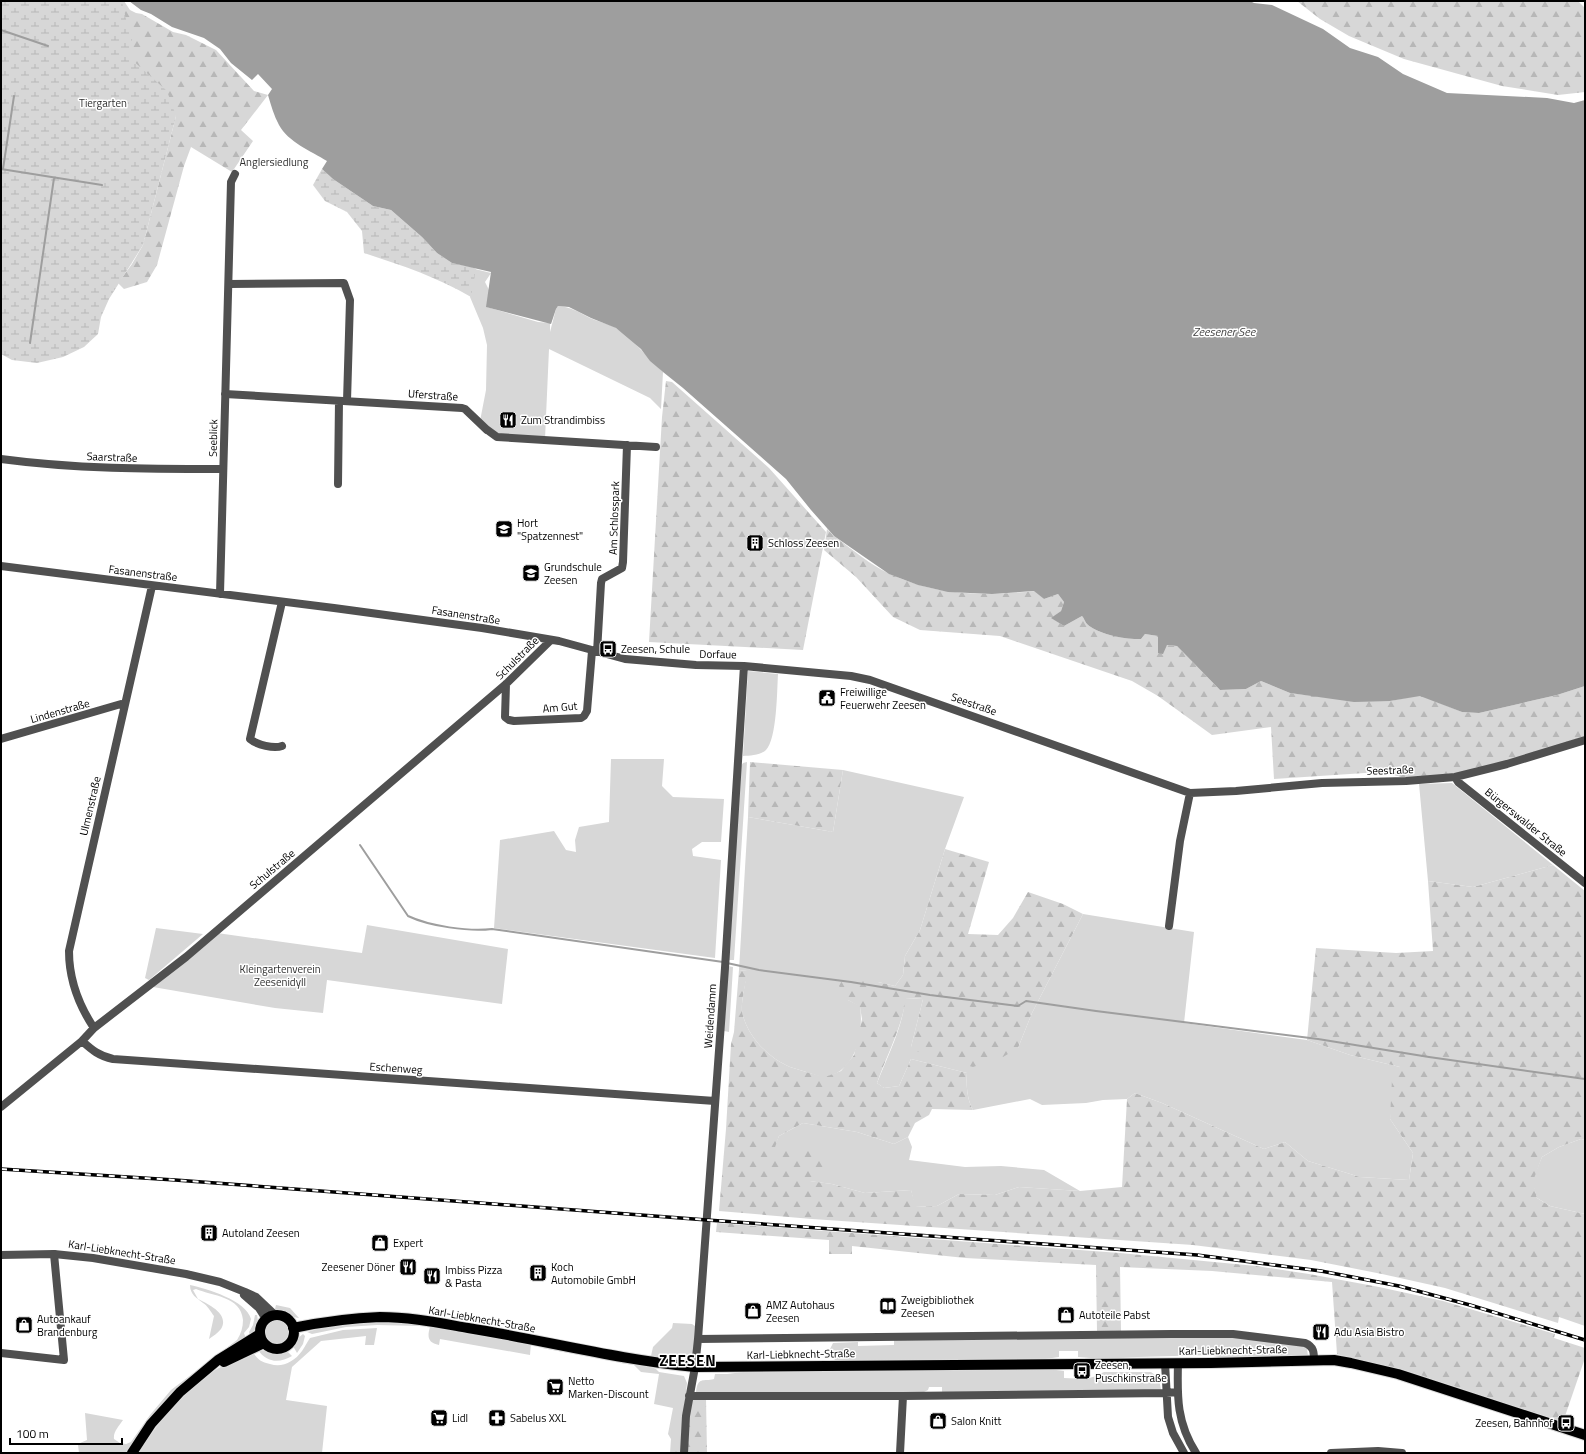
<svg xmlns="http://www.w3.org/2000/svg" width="1586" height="1454" viewBox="0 0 1586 1454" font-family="'Titillium Web',sans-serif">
<defs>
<pattern id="forest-firs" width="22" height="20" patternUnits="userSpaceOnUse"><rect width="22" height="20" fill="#d7d7d7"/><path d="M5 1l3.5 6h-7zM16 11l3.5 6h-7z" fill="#b7b7b7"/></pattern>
<pattern id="wetland-marsh" width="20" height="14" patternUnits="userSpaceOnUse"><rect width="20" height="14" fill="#d7d7d7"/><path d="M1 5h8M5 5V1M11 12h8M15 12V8" fill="none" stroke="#b7b7b7"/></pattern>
</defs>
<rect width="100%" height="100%" fill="#fff"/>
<path fill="#d7d7d7" d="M475 269 491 273 485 282 489 290 487 307 538 322 550 323V332L556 309 558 306C572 307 578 312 590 318 598 322 608 323 616 328 634 339 647 358 663 372L661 409 650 398 549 349 545 439 497 437 480 421 486 390 487 345 483 328 470 297Z
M748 671 778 674C777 690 777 739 766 750 761 755 750 756 743 756Z
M611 759H664L662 786 673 797 724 799 721 842H702L692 849 693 856 721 860 715 958 494 928 500 840 554 831 566 850 576 852 575 840 579 827 609 822Z
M747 762 734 960H728L741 766 743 763Z
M843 770 964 797 945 849 920 930 905 956 903 975 895 986 878 982 848 1000 860 1006C863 1027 859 1058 840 1071 836 1074 830 1075 825 1078 814 1074 802 1071 790 1067 768 1058 746 1035 742 1011 741 1000 746 982 747 971L739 970 748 817 833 832Z
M1452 783 1553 865 1473 887 1428 881 1419 784Z
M1083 914 1194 932 1184 1023 1307 1040 1350 1055 1400 1067 1390 1119 1413 1153 1409 1180 1360 1177 1308 1161 1285 1142 1264 1149 1162 1103 1135 1093 1127 1099 1103 1100 1086 1103 1042 1105 1030 1099 973 1110C967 1099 966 1085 967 1073L911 1059 899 1086 884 1088 877 1083C887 1058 904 1024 905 998L923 999 911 1047 1018 1048 1032 1013Z
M367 925 508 949 502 1004 327 980 323 1013 275 1008 153 987 217 933 362 953Z
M156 928 203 934 149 980 145 978Z
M727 966 733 967 729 1032 724 1031Z
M803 1123 857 1132 894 1144 908 1137 912 1147 909 1160 965 1167 1001 1166 1044 1170 1080 1191 1019 1187 995 1195 959 1194 937 1206 915 1207 911 1190 865 1193 832 1184 809 1181 773 1150 779 1136Z
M1581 1139 1585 1140V1214L1550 1206 1537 1198 1532 1181 1542 1157 1559 1147Z
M190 1285C207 1289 246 1300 251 1319L249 1327 244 1333 246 1339 223 1352 127 1453H79L78 1445 80 1443 87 1440 85 1413 123 1420C119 1426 113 1432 114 1439L120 1443 126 1444 131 1442 150 1415 171 1390 237 1340C241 1334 243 1327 243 1320 241 1296 212 1296 196 1289L193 1290 198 1299C208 1304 230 1314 221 1329 218 1333 213 1336 209 1339L214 1316C211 1312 207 1305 203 1303 197 1298 190 1295 190 1285Z
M276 1305 290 1308 299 1318C294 1318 292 1315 287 1313 284 1311 279 1311 275 1309Z
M255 1315H257C259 1323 257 1330 250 1335L249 1332 253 1325Z
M265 1332a12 12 0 1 1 24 0a12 12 0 1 1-24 0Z
M378 1321 417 1322 420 1324V1326L377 1325 346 1327 312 1334 307 1332 335 1324Z
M673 1323 692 1324 695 1326C694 1334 696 1347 693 1355 689 1367 661 1358 651 1356L653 1347 672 1328Z
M432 1325 531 1343 530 1355 440 1339 439 1345C428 1343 427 1337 430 1327Z
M377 1328 374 1345H365L366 1336 321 1341 292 1367 286 1400 327 1406 322 1453H138C160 1420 184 1390 217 1369 229 1362 241 1357 253 1352 257 1359 261 1362 270 1364 282 1368 294 1362 302 1351 305 1347 307 1342 310 1338L343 1330Z
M303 1334 305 1336 303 1344 297 1353 293 1346 298 1338Z
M1233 1337 1303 1346 1307 1349 1308 1356 1225 1358 1208 1355 1138 1357 1104 1359 1078 1357V1351H1059V1357L1038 1360 838 1362 834 1359 830 1349 833 1343 858 1342V1346L894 1345V1340Z
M542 1344 613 1357V1361L542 1348Z
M258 1350C270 1350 275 1356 287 1351L292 1356C279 1364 266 1362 258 1350Z
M620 1359 641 1363 656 1369 659 1372 684 1376 687 1383 681 1439H671L668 1434 673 1408 654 1404 659 1374 641 1372 634 1365 620 1363Z
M1040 1368 1064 1371V1378L1085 1379 1093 1377 1104 1372H1151L1159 1378 1161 1390 942 1392V1387H929L928 1390 924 1392H696C698 1376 703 1382 714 1379L715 1374H727L743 1372Z"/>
<path fill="url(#forest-firs)" d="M19 1H124L130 10 136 13 142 14 173 32 186 35 216 50 254 91 268 95 241 130 253 141 232 172 191 147 184 166 157 265 147 282 124 289 118 283 132 264 143 245 176 116Z
M1297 1H1578L1585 8V92L1558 95 1502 86 1404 59 1349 36 1320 19Z
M666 381 672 382 769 468 826 532 803 650 649 642 662 417Z
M827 529 834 536C852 549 870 565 890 574 937 596 984 596 1035 591L1044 599 1058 594 1064 602 1061 611 1052 618 1064 626 1082 616C1084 618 1085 622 1087 624 1097 634 1126 640 1141 639L1145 634 1158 636V653L1167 645 1177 646 1220 690 1246 689 1261 681 1290 693 1322 697 1390 701 1420 695 1462 712 1479 713 1557 695 1585 686V736L1459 778 1419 781 1380 772 1274 779 1271 727 1212 735 1158 696 1132 681 1000 636 920 630 893 617 856 577 824 550Z
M750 762 843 770 833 832 748 817Z
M945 849 989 862 968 934 998 935 1013 918 1028 892 1063 904 1083 914 1032 1013 1018 1048 1003 1057 973 1067 915 1051 911 1047 923 999 906 998C902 1027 887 1055 877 1083L884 1088 899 1086 911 1059 967 1073C966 1085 967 1099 973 1110L932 1109 929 1115 915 1123 908 1137 894 1144 857 1132 803 1123 779 1136 774 1150 806 1149 825 1155 823 1171 810 1181 832 1184 865 1193 911 1190 916 1207 937 1206 959 1194 995 1195 1019 1187 1080 1191 1122 1187 1127 1099 1135 1093 1162 1103 1264 1149 1285 1142 1308 1161 1360 1177 1409 1180 1413 1153 1390 1119 1392 1079 1400 1067 1350 1055 1307 1040 1316 948 1396 953 1433 951 1428 881 1473 887 1553 865 1585 891V1140L1581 1139 1559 1147 1542 1157 1533 1181 1537 1198 1550 1206 1585 1214V1326L1559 1317 1558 1323 1445 1288 1382 1274 1311 1260 1193 1245 812 1219 719 1211 726 1129 731 1044 734 1032 739 970 748 971C746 983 741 999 742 1011 746 1035 768 1058 790 1067 802 1071 814 1074 825 1077L841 1071 854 1055 862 1019 860 1007 848 1000 839 986 843 979 878 982 895 986 903 975 905 956 920 930Z
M717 1223 1120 1253 1256 1266 1309 1274 1379 1287 1443 1301 1555 1334 1554 1338 1585 1348V1358L1563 1422 1416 1374 1362 1362 1337 1354 1332 1282 1212 1271 1120 1267 1121 1331H1097L1096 1265 965 1258 852 1246V1254H829V1240L716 1232Z
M691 1399H706L707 1453H670L671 1439H688Z"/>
<path fill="url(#wetland-marsh)" d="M1 1H122L127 24 135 30 131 43 130 58 167 91 176 116 143 245 109 299 101 317 98 334 84 347 63 357 37 363 12 360 1 354Z
M322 169 333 179 373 206 391 210 422 237 437 253 452 263 472 267 476 269 471 297C437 277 401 265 364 253L362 231 347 212 325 201 313 185Z"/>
<path fill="#9e9e9e" d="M129 1H1250L1254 3 1272 5 1323 29 1350 48 1378 57 1403 74 1447 93 1547 98 1574 103 1585 100V686L1557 695 1479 713 1462 712 1420 696 1390 701 1354 702 1290 693 1261 681 1246 689 1220 690 1177 646 1167 645 1163 654 1158 653V636L1145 634 1141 639C1126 640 1097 634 1087 624 1085 622 1084 618 1082 616L1064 626 1051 618 1061 611 1064 602 1058 594 1044 599 1034 591 992 594 948 592 918 585 889 574 834 536 811 510 786 479 683 388 663 372 650 361 641 349 616 328 591 318 569 307 558 306 556 309 551 324 486 307 491 272 452 263 437 253 422 237 391 210 373 206 333 179 322 169 327 161C311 151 288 142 279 125 274 116 271 105 268 95L272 89 258 74 252 80 231 63 220 49 204 38 172 27 151 14 141 10Z"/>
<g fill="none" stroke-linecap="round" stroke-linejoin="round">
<path stroke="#9e9e9e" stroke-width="2" d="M1 30 48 46
M1 169 102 185
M3 169 14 96
M30 343 54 178
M360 845 408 916C429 926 469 932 492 929L723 962
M727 963 759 970 851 982 930 995 1018 1006 1026 1001 1096 1011 1318 1039 1429 1057 1585 1079"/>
<defs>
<path id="primary" d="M260 1332a17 17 0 1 1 34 0a17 17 0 1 1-34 0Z
M293 1328C322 1322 351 1318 380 1317 410 1317 439 1323 468 1328 543 1340 619 1360 695 1367L1211 1363 1334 1360 1351 1363 1398 1374 1585 1435
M224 1362 264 1343
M132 1453 151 1424 180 1392 218 1360 260 1334"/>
</defs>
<use href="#primary" stroke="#dbdbdb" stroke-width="12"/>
<path stroke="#505050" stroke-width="8" d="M229 284 344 283 350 300 347 401
M225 394 462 408 465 409 487 430 486 429 497 437 656 447
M1 459C75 469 149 469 223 469
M338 484 339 401
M1 566 334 608 482 628 559 641 625 659 696 665 744 666 851 676 870 680 1190 793 1236 791 1322 783 1406 781 1455 777 1507 764 1585 740
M220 594 231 182 235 174
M282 602 250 739C257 745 274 749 282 746
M597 652 601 583 602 579 622 568 623 562 627 445
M506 684 505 717 509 720 514 721 581 718 584 716 587 711 592 651
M1 739 121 704 124 705
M1455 777 1458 782 1585 883
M1169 926 1180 841 1190 793
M94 1028C78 1004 69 980 69 951L152 586
M82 1041C92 1050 99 1056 113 1059L715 1101
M1 1107 82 1041 94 1028 186 957 506 684 551 640
M698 1339 1171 1334H1233L1305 1343C1314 1347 1314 1352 1314 1361
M1 1353 64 1360 54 1254
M1165 1363 1168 1417 1173 1433 1184 1453
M1178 1363C1177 1398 1177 1423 1196 1453
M689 1396H903L1166 1393 1177 1392
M684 1453 686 1416 695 1367 698 1339 725 968 744 666
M900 1453 903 1396
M1331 1453 1378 1451 1402 1453"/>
<path stroke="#505050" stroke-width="8" d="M1 1255 54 1254 93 1258 186 1274 220 1282 245 1292 256 1297 275 1315
M244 1295 259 1308 266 1319"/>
<use href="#primary" stroke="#000" stroke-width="10"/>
<defs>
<path id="rail" d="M1 1169 175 1180 707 1220 1197 1255 1321 1271 1399 1286 1470 1305 1585 1340"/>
</defs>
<use href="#rail" stroke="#000" stroke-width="3.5"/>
<use href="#rail" stroke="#fff" stroke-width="2" stroke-dasharray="6" stroke-linecap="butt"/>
</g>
<defs>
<symbol id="restaurant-square" viewBox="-11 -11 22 22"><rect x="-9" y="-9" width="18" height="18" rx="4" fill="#000" stroke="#fff"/><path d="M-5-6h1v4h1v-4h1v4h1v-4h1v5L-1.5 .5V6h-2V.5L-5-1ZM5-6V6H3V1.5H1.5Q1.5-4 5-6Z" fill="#fff"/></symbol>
<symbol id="school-square" viewBox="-11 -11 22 22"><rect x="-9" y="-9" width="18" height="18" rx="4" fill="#000" stroke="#fff"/><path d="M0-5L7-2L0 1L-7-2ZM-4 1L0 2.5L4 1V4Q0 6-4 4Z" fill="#fff"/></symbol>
<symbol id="building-square" viewBox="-11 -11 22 22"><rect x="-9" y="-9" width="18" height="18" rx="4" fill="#000" stroke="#fff"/><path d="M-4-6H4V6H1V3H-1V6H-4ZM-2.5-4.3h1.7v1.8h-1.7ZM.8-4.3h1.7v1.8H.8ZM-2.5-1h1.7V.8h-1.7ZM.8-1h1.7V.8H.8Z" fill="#fff"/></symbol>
<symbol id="bus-square" viewBox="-11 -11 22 22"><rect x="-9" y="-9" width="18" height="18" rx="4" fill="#000" stroke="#fff"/><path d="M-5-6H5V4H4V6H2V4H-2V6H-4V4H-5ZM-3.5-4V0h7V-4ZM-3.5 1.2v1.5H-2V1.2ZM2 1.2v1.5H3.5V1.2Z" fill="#fff"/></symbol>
<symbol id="civic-square" viewBox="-11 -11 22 22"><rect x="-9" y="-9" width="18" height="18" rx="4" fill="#000" stroke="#fff"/><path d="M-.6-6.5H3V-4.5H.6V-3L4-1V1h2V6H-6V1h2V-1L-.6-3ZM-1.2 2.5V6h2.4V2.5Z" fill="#fff"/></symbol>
<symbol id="shop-square" viewBox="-11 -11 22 22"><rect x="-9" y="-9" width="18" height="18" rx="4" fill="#000" stroke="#fff"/><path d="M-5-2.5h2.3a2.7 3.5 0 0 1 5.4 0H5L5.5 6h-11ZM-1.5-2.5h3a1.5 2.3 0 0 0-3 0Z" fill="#fff"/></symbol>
<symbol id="library-square" viewBox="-11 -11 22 22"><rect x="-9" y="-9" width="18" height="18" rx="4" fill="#000" stroke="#fff"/><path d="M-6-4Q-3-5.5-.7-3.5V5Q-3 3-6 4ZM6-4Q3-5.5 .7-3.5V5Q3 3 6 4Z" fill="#fff"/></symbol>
<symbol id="supermarket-square" viewBox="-11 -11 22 22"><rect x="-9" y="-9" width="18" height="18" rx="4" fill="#000" stroke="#fff"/><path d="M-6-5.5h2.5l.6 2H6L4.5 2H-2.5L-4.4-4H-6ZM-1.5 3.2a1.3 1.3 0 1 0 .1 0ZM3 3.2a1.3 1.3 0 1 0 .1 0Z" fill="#fff"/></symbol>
<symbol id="pharmacy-square" viewBox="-11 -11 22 22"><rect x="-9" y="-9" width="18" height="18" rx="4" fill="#000" stroke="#fff"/><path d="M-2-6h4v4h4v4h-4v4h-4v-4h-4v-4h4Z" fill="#fff"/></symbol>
</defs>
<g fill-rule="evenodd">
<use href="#restaurant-square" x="498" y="410" width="20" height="20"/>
<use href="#school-square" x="494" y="519" width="20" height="20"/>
<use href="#building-square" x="745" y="533" width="20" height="20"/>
<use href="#school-square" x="521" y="563" width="20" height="20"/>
<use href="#bus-square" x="598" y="639" width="20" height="20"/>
<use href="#civic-square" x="817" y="688" width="20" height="20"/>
<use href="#building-square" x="199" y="1223" width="20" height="20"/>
<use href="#shop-square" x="370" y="1233" width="20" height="20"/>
<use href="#restaurant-square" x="398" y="1257" width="20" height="20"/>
<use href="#building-square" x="528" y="1263" width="20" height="20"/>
<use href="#restaurant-square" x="422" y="1266" width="20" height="20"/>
<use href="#library-square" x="878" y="1296" width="20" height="20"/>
<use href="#shop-square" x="743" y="1301" width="20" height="20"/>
<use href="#shop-square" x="1056" y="1305" width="20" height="20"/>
<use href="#shop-square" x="14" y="1315" width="20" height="20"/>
<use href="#restaurant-square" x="1311" y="1322" width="20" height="20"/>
<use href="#bus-square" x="1072" y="1361" width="20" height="20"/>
<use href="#supermarket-square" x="545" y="1377" width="20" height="20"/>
<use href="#supermarket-square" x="429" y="1408" width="20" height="20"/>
<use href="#pharmacy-square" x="487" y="1408" width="20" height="20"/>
<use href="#shop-square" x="928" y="1411" width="20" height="20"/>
<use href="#bus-square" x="1556" y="1413" width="20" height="20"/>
</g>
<g text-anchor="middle" stroke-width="3" stroke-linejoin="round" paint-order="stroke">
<g font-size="11" fill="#2e2e2e" stroke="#fff">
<text x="103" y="107">Tiergarten</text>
<text x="274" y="166">Anglersiedlung</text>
<text x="280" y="973">Kleingartenverein<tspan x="280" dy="13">Zeesenidyll</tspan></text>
</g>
<g font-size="11" fill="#000" stroke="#fff">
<text transform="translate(433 395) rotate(4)" y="4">Uferstraße</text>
<text transform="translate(213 438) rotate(-89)" y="4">Seeblick</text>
<text transform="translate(112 457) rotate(2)" y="4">Saarstraße</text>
<text transform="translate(614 518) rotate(-88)" y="4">Am Schlosspark</text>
<text transform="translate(143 573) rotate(7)" y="4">Fasanenstraße</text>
<text transform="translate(466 615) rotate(9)" y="4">Fasanenstraße</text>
<text transform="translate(718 654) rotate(1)" y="4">Dorfaue</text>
<text transform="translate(517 658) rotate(-45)" y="4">Schulstraße</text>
<text transform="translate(974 704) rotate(19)" y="4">Seestraße</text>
<text transform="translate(560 707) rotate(-5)" y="4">Am Gut</text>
<text transform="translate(60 711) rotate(-16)" y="4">Lindenstraße</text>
<text transform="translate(1390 770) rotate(-2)" y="4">Seestraße</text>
<text transform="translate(90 806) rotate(-77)" y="4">Ulmenstraße</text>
<text transform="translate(1526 822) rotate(39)" y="4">Bürgerswalder Straße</text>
<text transform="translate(272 869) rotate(-40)" y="4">Schulstraße</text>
<text transform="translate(710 1016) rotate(-86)" y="4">Weidendamm</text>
<text transform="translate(396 1068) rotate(4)" y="4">Eschenweg</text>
<text transform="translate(122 1252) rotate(9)" y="4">Karl-Liebknecht-Straße</text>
<text transform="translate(482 1319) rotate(10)" y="4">Karl-Liebknecht-Straße</text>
<text transform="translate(1233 1350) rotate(-1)" y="4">Karl-Liebknecht-Straße</text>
<text transform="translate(801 1354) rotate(-1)" y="4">Karl-Liebknecht-Straße</text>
</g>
<g font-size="11" fill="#000" stroke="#fff" text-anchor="start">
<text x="521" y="424">Zum Strandimbiss</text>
<text x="517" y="527">Hort<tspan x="517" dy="13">"Spatzennest"</tspan></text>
<text x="768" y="547">Schloss Zeesen</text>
<text x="544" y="571">Grundschule<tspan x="544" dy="13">Zeesen</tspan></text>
<text x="621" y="653">Zeesen, Schule</text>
<text x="840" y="696">Freiwillige<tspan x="840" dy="13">Feuerwehr Zeesen</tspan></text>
<text x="222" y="1237">Autoland Zeesen</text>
<text x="393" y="1247">Expert</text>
<text x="395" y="1271" text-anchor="end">Zeesener Döner</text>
<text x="551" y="1271">Koch<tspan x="551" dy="13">Automobile GmbH</tspan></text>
<text x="445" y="1274">Imbiss Pizza<tspan x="445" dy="13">&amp; Pasta</tspan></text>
<text x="901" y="1304">Zweigbibliothek<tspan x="901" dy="13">Zeesen</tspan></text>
<text x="766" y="1309">AMZ Autohaus<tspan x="766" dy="13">Zeesen</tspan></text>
<text x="1079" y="1319">Autoteile Pabst</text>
<text x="37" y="1323">Autoankauf<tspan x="37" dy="13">Brandenburg</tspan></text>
<text x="1334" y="1336">Adu Asia Bistro</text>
<text x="1095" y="1369">Zeesen,<tspan x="1095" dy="13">Puschkinstraße</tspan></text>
<text x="568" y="1385">Netto<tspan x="568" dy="13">Marken-Discount</tspan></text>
<text x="452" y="1422">Lidl</text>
<text x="510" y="1422">Sabelus XXL</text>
<text x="951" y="1425">Salon Knitt</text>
<text x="1553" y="1427" text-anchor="end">Zeesen, Bahnhof</text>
</g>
<g font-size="12" font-style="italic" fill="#3f3f3f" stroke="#fff">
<text x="1224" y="336">Zeesener See</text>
</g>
<g font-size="15" font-weight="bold" letter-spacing="1" fill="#000" stroke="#fff">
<text x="688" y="1366">ZEESEN</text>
</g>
</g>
<rect width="1586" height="1454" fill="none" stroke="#000000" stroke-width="4"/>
<path d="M10 1438v6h112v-6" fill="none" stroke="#000000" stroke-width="2"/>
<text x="16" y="1438" font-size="12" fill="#000000" stroke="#ffffff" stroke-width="3" paint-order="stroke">100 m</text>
</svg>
